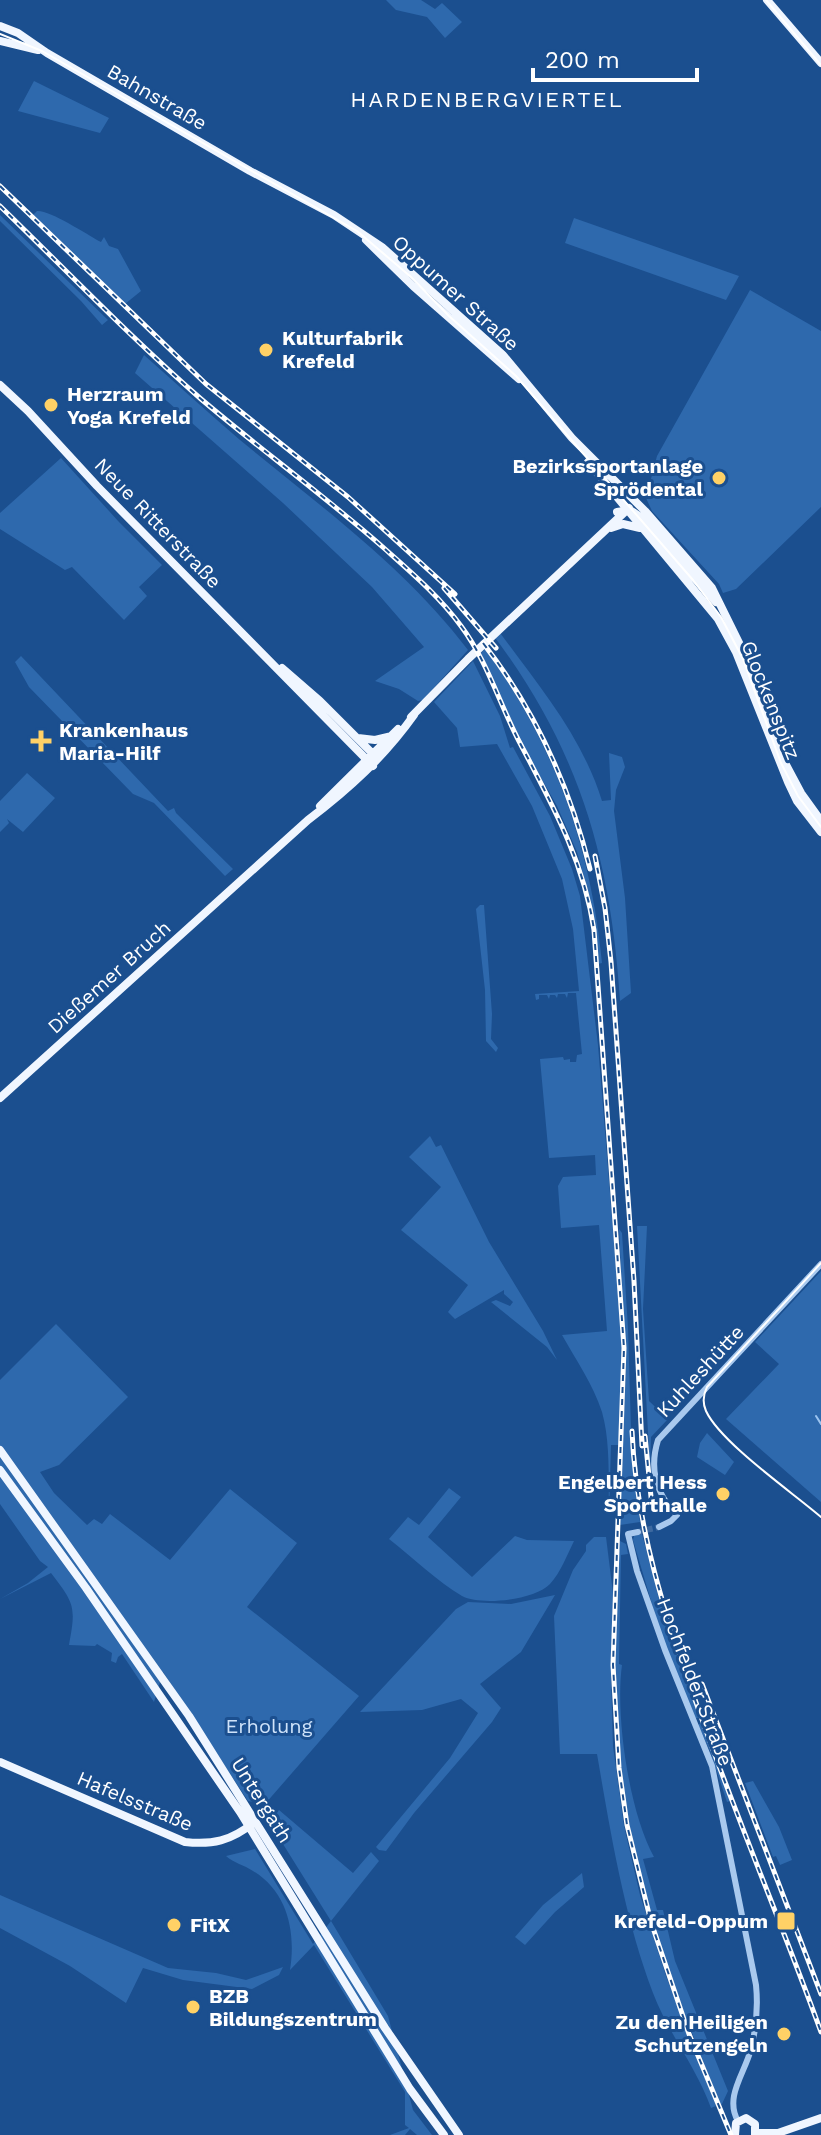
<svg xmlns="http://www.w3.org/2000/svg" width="821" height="2135" viewBox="0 0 821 2135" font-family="'Work Sans',sans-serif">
<rect width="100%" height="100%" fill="#1b4f8f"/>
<path fill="#2e69ad" d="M386 0H421L435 9 442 3 462 22 445 38 427 17 396 10Z
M34 81 109 118 100 133 18 111Z
M37 211C50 210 86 234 101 242L104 237 109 246 118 249 141 291 125 304 33 215Z
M0 215 108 320 102 325 81 301 0 221Z
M574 218 739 276 726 300 565 243Z
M750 290 821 331V507L736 589 723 593 719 584 652 511 646 498 657 456Z
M144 355C176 383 207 412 240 440 320 506 405 567 468 650L423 700 418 701 399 689 375 681 424 647 372 587 283 503 135 373Z
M61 458 119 522 162 565 139 587 147 596 124 620 72 567 65 570 0 529V513Z
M498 630C538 685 582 736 602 801L611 800 609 753 622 757 625 767 616 790 614 811 625 898 631 993 620 1001C611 859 579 749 493 635Z
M485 649C554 743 591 847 602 963L598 964 593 909 577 852 557 806 520 741 481 653Z
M21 656 168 811 174 808 176 813 233 869 225 876 154 803 133 794 29 687 15 662Z
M473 661 500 716 510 748 513 747 550 816 572 869 580 896 598 1045 622 1342V1389L615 1518 618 1445H611L609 1516C608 1482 611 1444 602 1412 593 1384 576 1360 562 1335L607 1331 599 1225 561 1228 558 1186 563 1177 596 1175 595 1155 549 1158 540 1059 563 1057 564 1060 570 1059V1062H576L577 1055 582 1054 576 993H568L567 998 565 994H558L557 998 555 995H550L549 999 547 995H539V999L536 1000 535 994 579 991 573 929 562 879 532 806 497 744 460 747 457 728 434 702Z
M27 773 55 798 23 832 7 819 9 823 0 832V801Z
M480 905H484L492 1014 491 1039 498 1048 496 1052 486 1041 485 990 476 909Z
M430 1136 436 1147 441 1145 489 1242 543 1331 557 1360 547 1347 491 1302 496 1300 510 1306 513 1302 504 1294V1290L455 1319 448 1312 468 1285 401 1230 441 1187 409 1157Z
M637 1226H647L643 1309 649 1401 668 1419 651 1437 650 1470Z
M619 1229 622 1233 628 1328 632 1463 640 1522 620 1525 619 1523 626 1370Z
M821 1271V1502L726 1419 779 1364 755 1342Z
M56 1324 128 1397 59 1465 40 1472 54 1493 87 1525 94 1519 102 1524 110 1514 170 1560 230 1489 297 1543 247 1607 359 1696 265 1804 248 1801 163 1672 154 1702 122 1654 118 1657 116 1663 111 1661 112 1653 97 1644 95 1646 69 1645C76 1607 75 1604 51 1573L0 1599 28 1583 48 1567 40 1561 0 1504V1380Z
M707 1433 734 1462 725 1475 697 1457 700 1443Z
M449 1488 461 1497 428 1537 472 1577 515 1536 527 1540 574 1541C567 1555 561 1572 550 1584 535 1600 481 1606 462 1596 438 1582 412 1557 389 1539L408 1517 419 1525Z
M642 1534 663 1614 730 1801 727 1802 710 1751 698 1725 701 1723 699 1717 695 1719 659 1628 633 1540 634 1536Z
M594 1537H606L613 1593 611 1677 613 1746 624 1826 640 1895 666 1976 716 2106 711 2108C697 2068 668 2033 653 1993 624 1916 611 1835 597 1754H560L554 1616 573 1570 586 1551V1545Z
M620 1541 626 1544 628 1554 621 1555 619 1664 622 1665C615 1715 629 1812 654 1857L643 1859 657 1910H663L675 1961 728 2091 721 2106C686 2019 651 1932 632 1839 613 1745 610 1637 620 1541Z
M555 1595 521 1652 480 1684 501 1708 492 1722 414 1813 386 1851 379 1850 376 1847 450 1758 478 1713 461 1699 422 1710 360 1712 456 1609 468 1602 511 1604Z
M753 1781 779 1827 792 1860 780 1865 776 1856 773 1857 745 1783Z
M279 1810 353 1873 371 1852 379 1861 331 1921 388 2016 413 2110 432 2135H417L410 2129 405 2135H390L409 2128 405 2125V2092L314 1945 290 1970C296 1933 288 1892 253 1871 244 1865 234 1863 226 1856L255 1849 313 1944 331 1921 273 1828 271 1821Z
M582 1873 584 1887 555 1912 525 1945 515 1937 543 1905Z
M0 1895 168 1968 216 1973 246 1980 283 1967 279 1975 252 1989 183 1980 143 1968 126 2003 70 1966 0 1928Z"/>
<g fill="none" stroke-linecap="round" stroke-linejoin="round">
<path stroke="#9cc4f0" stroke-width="2" d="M816 1416 821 1424"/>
<path stroke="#3d69a0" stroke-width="6" stroke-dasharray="6 3" stroke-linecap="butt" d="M638 1532 659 1527"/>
<path stroke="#a9c9ee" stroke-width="6" d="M659 1527 671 1521 677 1515C656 1494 649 1469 658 1440L821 1264
M638 1532 628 1534 637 1571 665 1650 712 1766 756 1985C758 2005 756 2029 751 2049 745 2073 724 2097 738 2121"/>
<path stroke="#f0f6ff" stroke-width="8" d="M767 0 821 63
M0 26 18 33 47 53 250 171 334 215 382 247 503 355 572 438 645 511 712 588 747 659 784 761 801 793 821 821
M0 41 38 50
M366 240 413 286 519 379
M0 385 28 411 97 486 373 766
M588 462 718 619 736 652 788 782 797 801 821 832
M617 512 630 510 639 516 716 602
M611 528 623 524 640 528
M282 668 320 701 377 758
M411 717 468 659 629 508
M358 738 375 740 392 736
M320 806 398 729
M0 1098 308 820C349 789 384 757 414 715
M0 1450 189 1716 385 2028 459 2135
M0 1470 86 1588 240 1812 410 2089 444 2135
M0 1762 185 1842C212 1845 231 1841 253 1823
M756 2133H778L821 2118
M735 2135 736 2123 746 2118 755 2124V2135"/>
<path stroke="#fff" stroke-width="2" d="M766 0 821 65
M0 34 42 51 357 231 411 277 449 316 516 376 693 580 721 617 743 659 781 763 798 796 821 827
M821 1263 707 1387C703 1395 702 1402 706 1411 721 1443 792 1492 821 1517"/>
<defs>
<path id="rail" d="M0 186 206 384 348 497 455 594
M0 206C66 270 131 338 201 399 261 450 325 496 385 549 412 573 440 597 461 626 488 662 500 706 521 745 553 806 584 862 594 930L624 1348 613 1665 619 1768 627 1825 651 1922 689 2034 731 2135
M444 588 496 648
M483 643C535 710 570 787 590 869
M595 856 605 908 611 962 634 1281 642 1446
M632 1431C636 1527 666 1619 698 1708 736 1817 782 1924 821 2032
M645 1436 652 1507
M702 1684 821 1994"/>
</defs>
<use href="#rail" stroke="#fff" stroke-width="5"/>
<use href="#rail" stroke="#1b4f8f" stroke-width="2" stroke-dasharray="6" stroke-linecap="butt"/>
</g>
<g fill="#ffd166" stroke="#1b4f8f" stroke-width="3">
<circle cx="266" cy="350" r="8"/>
<circle cx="51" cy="405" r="8"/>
<circle cx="719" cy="478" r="8"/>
<path d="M37 729h8v8h8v8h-8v8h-8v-8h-8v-8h8z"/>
<circle cx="723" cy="1494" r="8"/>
<rect x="776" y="1911" width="20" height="20" rx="4"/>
<circle cx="174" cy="1925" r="8"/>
<circle cx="193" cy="2007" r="8"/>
<circle cx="784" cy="2034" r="8"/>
</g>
<g text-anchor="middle" stroke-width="6" stroke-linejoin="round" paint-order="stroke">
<g font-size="20" fill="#fff" stroke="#1b4f8f">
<text transform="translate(157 97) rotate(30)" y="7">Bahnstraße</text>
<text transform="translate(456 293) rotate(42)" y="7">Oppumer Straße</text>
<text transform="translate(158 523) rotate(46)" y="7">Neue Ritterstraße</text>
<text transform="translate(771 700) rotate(68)" y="7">Glockenspitz</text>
<text transform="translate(109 977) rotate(-42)" y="7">Dießemer Bruch</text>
<text transform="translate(700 1371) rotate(-47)" y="7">Kuhleshütte</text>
<text transform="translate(695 1682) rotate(69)" y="7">Hochfelder Straße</text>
<text transform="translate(262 1800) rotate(58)" y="7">Untergath</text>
<text transform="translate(135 1801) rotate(23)" y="7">Hafelsstraße</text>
</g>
<g font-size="20" font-weight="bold" fill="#fff" stroke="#1b4f8f" text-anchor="start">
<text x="282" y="345">Kulturfabrik<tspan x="282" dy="23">Krefeld</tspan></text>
<text x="67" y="401">Herzraum<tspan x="67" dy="23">Yoga Krefeld</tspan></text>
<text x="703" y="473" text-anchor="end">Bezirkssportanlage<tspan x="703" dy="23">Sprödental</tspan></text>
<text x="59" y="737">Krankenhaus<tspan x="59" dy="23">Maria-Hilf</tspan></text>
<text x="707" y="1489" text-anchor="end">Engelbert Hess<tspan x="707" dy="23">Sporthalle</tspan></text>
<text x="768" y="1928" text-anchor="end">Krefeld-Oppum</text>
<text x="190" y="1932">FitX</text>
<text x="209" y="2003">BZB<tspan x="209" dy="23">Bildungszentrum</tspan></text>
<text x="768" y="2029" text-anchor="end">Zu den Heiligen<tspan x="768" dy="23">Schutzengeln</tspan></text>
</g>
<g font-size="20" fill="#cfe3fa" stroke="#1b4f8f">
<text x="269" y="1733">Erholung</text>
</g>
<g font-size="22" letter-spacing="2" fill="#fff" stroke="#1b4f8f">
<text x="487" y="107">HARDENBERGVIERTEL</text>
</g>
</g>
<path d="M533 68v12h164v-12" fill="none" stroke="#ffffff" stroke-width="4"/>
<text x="545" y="68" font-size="24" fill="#ffffff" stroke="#1b4f8f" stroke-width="6" paint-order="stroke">200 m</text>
</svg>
